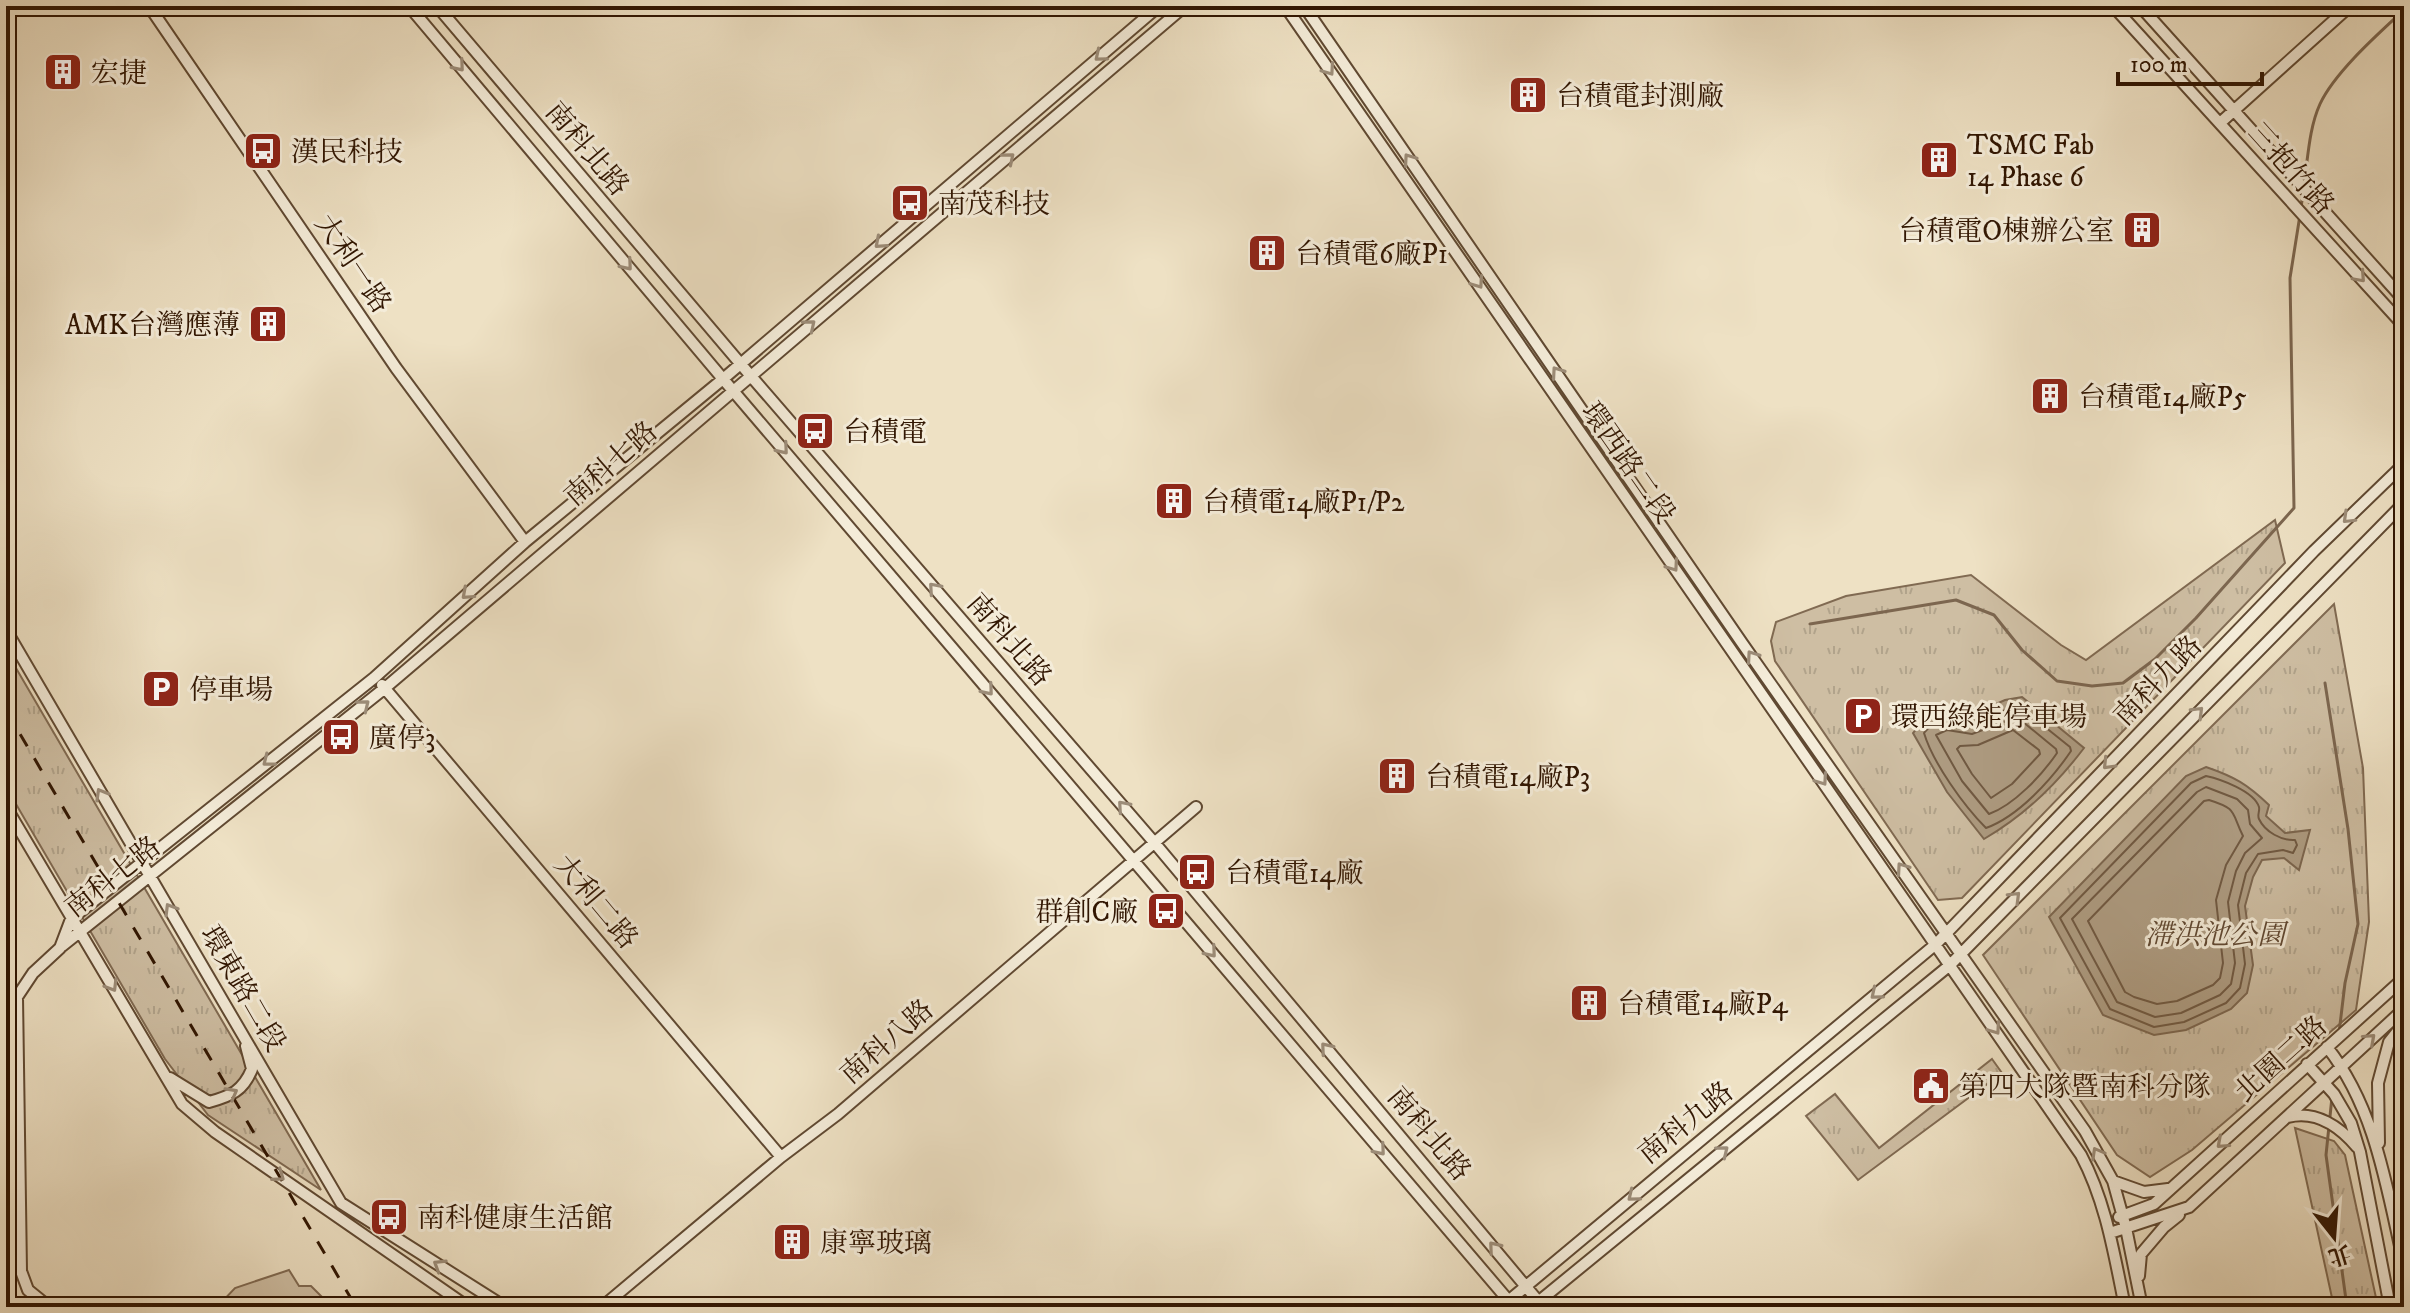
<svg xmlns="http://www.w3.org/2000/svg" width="2410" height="1313" viewBox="0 0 2410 1313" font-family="'IM FELL DW Pica','Noto Serif TC',serif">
<defs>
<pattern id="grass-tufts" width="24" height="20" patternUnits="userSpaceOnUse" patternTransform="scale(2)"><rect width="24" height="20" fill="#cebea3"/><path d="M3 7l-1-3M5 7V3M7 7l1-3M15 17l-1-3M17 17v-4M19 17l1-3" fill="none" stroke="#b1a38b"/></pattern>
</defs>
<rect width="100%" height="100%" fill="#eee1c4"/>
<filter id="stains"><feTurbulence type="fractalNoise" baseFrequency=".0025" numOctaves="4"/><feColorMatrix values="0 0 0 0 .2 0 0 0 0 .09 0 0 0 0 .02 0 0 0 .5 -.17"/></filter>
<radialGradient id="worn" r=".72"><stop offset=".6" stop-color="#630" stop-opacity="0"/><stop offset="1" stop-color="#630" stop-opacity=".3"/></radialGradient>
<path fill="url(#grass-tufts)" stroke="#806a52" stroke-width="2" d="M2275 520 2285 563 1962 898 1938 900 1775 661 1771 641 1776 622 1846 596 1971 575 2061 645 2086 660Z
M2334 604 2363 768 2369 922 2356 1010 2192 1150 2150 1177 2117 1155 1983 955Z
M6 651 321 1190 208 1115 165 1059 6 787Z
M1992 1059 2002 1073 1858 1180 1806 1116 1835 1094 1879 1148Z
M2295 1128 2334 1141 2345 1155 2378 1307H2334Z"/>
<path fill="#cebea3" stroke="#806a52" stroke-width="2" d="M289 1270 299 1286H311L324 1299 325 1307H217L235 1288Z"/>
<path fill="#ae9c82" stroke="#7c664f" stroke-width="2" d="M2022 697 2084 748C2056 785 2024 816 1984 839L1947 792 1913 733 1927 716 1947 712 1967 717 2005 700Z
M2206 767C2235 777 2247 784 2269 805L2266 816 2285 833 2310 830 2299 870 2284 858 2262 860 2253 877 2245 906 2253 965 2247 993 2231 1009 2186 1030 2154 1035 2103 1015 2049 917 2186 776Z"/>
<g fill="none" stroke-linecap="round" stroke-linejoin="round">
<path stroke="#705942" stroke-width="2" d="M2019 706 2070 747 2071 751C2052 779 2019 816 1986 828 1964 806 1933 763 1924 733 1942 710 1950 728 1970 724 1987 721 2001 709 2019 706Z
M2017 717 2056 749 2057 753C2042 775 2014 805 1989 814L1962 781 1936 735 1947 730 1972 734Z
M2013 730 2039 750 2040 754 2012 784 1991 798 1972 774 1957 749 1960 746 1978 745Z
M2206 776C2220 779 2254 791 2259 807 2260 811 2257 815 2259 819 2265 832 2282 841 2295 840L2297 845 2293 853 2283 850 2258 854 2246 873 2238 905 2245 964 2240 988 2226 1003 2184 1022 2154 1027 2110 1009 2060 918 2191 783Z
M2206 787 2237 799 2248 810 2250 824 2262 838 2245 853 2236 871 2228 902 2235 963 2231 984 2220 995 2181 1013 2155 1017 2117 1002 2072 919 2197 792Z
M2209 800C2238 809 2231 812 2243 836L2226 865 2216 900 2223 963 2220 978 2213 985 2177 1001 2157 1004 2134 997 2125 992 2088 921 2204 801Z"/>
<path stroke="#7c664f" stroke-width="3" d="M2304 184C2308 158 2309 128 2320 104 2335 72 2378 34 2404 10
M2301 208 2303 192
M1810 624 1956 600 1994 615 2022 650 2057 681 2092 686 2123 683 2155 659 2196 618 2294 508 2290 278 2300 215
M2325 683 2348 829 2358 924 2345 983 2339 1033
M2332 1097 2326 1155 2347 1307"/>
<defs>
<path id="street" d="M149 6 396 368 525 542
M409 6 723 379 1514 1307
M437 6 750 375 1153 841 1543 1307
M1285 6 2081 1155C2106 1202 2114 1254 2125 1307
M1304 6 1742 643 2085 1131 2113 1181 2126 1228 2142 1307
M2113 6 2404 326
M2140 6 2404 300
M2220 123 2350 6
M6 630 341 1203 505 1307
M382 685 781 1157
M6 807 182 1104 215 1132 468 1307
M62 946 385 688 1185 6
M2327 1047C2376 1109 2387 1190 2404 1264
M2307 1064 2334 1094 2351 1123 2360 1152 2390 1307
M170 1078 209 1102C231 1096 243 1091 252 1069L246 1046
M2288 1117C2316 1110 2340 1127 2357 1147
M2379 1143 2378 1083 2389 1042 2404 1023
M2113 1181 2144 1192 2168 1189
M2119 1217 2154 1204 2404 978
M2110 1233 2189 1207 2404 1009
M2139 1276 2141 1254 2164 1227 2179 1215
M49 1307 28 1290 21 1271 17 997 33 973 60 948 71 919 374 678 525 542 723 379 1159 6
M602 1307 781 1157 838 1114 1196 807
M1501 1307 1936 944 2314 551 2404 464
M1532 1307 1950 965 2404 503"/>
</defs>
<use href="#street" stroke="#604932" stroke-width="14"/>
<use href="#street" stroke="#f4ecd9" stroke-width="10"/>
<path stroke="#311602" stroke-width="3" stroke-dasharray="14 14" stroke-linecap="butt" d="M6 710 356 1307"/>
</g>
<defs><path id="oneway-chevron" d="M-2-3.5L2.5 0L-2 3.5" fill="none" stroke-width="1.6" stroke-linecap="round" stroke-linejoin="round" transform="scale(2)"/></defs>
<g stroke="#9c8c78">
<use href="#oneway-chevron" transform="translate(1100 56) rotate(140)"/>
<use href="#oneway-chevron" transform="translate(459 66) rotate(50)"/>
<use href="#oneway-chevron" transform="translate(1329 70) rotate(55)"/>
<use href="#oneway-chevron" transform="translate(1009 158) rotate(-40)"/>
<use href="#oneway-chevron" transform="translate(1409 159) rotate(-125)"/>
<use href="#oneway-chevron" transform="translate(880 243) rotate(139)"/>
<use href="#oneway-chevron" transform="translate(627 265) rotate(50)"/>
<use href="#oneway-chevron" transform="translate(2360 277) rotate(48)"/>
<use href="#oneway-chevron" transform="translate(1478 283) rotate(55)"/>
<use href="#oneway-chevron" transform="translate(810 325) rotate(-40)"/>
<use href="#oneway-chevron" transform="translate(1557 372) rotate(-125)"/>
<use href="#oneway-chevron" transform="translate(783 449) rotate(50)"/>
<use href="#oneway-chevron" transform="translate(2348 518) rotate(136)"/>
<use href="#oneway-chevron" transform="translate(1673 566) rotate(55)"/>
<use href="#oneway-chevron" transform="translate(934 588) rotate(-131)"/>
<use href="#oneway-chevron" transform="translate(467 594) rotate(138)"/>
<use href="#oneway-chevron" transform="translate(1752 656) rotate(-125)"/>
<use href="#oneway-chevron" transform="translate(988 690) rotate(50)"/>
<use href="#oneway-chevron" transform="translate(364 705) rotate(-39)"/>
<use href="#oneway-chevron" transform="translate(2198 712) rotate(-45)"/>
<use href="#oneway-chevron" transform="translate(268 761) rotate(142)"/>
<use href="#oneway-chevron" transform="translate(2108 764) rotate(134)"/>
<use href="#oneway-chevron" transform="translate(1822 780) rotate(55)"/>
<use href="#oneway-chevron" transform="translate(101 794) rotate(-120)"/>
<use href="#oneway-chevron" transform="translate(1123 806) rotate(-131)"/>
<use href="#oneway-chevron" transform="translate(1902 868) rotate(-125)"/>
<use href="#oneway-chevron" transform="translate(2015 897) rotate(-45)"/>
<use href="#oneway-chevron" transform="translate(170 909) rotate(-121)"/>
<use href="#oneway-chevron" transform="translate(1211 952) rotate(50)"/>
<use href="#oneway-chevron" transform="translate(112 986) rotate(59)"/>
<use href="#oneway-chevron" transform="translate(1876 994) rotate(140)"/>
<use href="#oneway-chevron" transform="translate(1995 1029) rotate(55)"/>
<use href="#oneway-chevron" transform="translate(2370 1039) rotate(-42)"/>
<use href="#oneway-chevron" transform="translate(1326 1048) rotate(-130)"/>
<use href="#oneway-chevron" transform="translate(232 1093) rotate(-29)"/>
<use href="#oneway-chevron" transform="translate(2222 1143) rotate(138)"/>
<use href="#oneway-chevron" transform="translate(1380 1150) rotate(50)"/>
<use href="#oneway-chevron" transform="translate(1723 1151) rotate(-39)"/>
<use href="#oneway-chevron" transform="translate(2097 1153) rotate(-119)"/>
<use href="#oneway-chevron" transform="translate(279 1176) rotate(35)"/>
<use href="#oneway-chevron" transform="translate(1633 1196) rotate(141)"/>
<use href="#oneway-chevron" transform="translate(1494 1247) rotate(-130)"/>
<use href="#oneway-chevron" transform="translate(439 1265) rotate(-148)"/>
</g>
<defs>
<symbol id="building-square" viewBox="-11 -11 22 22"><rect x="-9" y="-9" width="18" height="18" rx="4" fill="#8f2418" stroke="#f4ecd9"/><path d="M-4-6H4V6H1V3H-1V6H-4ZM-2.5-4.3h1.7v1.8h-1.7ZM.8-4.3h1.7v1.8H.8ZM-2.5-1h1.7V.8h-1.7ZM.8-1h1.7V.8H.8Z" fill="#fff"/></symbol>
<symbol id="bus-square" viewBox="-11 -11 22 22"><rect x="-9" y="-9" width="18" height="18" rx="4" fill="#8f2418" stroke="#f4ecd9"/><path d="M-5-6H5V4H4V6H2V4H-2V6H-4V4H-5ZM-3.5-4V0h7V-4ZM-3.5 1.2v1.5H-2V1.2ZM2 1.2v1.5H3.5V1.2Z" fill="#fff"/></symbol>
<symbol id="parking-square" viewBox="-11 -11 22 22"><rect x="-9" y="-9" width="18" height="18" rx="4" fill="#8f2418" stroke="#f4ecd9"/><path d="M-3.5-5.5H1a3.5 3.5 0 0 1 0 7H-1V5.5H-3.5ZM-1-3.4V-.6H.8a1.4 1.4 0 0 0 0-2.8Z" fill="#fff"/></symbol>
<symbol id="civic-square" viewBox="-11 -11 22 22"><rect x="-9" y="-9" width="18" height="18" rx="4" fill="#8f2418" stroke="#f4ecd9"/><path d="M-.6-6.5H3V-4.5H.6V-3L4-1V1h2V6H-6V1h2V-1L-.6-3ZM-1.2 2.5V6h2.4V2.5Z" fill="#fff"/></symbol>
</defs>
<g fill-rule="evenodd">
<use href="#building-square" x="41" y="50" width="44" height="44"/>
<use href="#building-square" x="1506" y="73" width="44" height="44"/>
<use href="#bus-square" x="241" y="129" width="44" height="44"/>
<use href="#building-square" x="1917" y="138" width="44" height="44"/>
<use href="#bus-square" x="888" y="181" width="44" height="44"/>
<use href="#building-square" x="2120" y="208" width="44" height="44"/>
<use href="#building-square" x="1245" y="231" width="44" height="44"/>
<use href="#building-square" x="246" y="302" width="44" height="44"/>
<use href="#building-square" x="2028" y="374" width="44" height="44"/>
<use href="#bus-square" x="793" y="409" width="44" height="44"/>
<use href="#building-square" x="1152" y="479" width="44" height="44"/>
<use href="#parking-square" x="139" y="667" width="44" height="44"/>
<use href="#parking-square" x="1841" y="694" width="44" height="44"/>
<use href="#bus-square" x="319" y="715" width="44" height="44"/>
<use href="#building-square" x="1375" y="754" width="44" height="44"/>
<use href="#bus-square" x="1175" y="850" width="44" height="44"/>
<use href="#bus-square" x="1144" y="889" width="44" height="44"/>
<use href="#building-square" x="1567" y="981" width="44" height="44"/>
<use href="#civic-square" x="1909" y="1064" width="44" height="44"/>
<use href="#bus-square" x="367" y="1195" width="44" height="44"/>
<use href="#building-square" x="770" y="1220" width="44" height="44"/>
</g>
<g text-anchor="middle" stroke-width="6" stroke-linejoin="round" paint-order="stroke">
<g font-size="28" fill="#311602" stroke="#f4ecd9" text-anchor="start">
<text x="91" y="82">宏捷</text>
<text x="1556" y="105">台積電封測廠</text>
<text x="1967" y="154">TSMC Fab<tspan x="1967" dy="32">14 Phase 6</tspan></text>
<text x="291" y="161">漢民科技</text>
<text x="938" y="213">南茂科技</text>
<text x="2114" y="240" text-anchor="end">台積電O棟辦公室</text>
<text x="1295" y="263">台積電6廠P1</text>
<text x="240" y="334" text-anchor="end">AMK台灣應薄</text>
<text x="2078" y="406">台積電14廠P5</text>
<text x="843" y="441">台積電</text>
<text x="1202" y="511">台積電14廠P1/P2</text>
<text x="189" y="699">停車場</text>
<text x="1891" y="726">環西綠能停車場</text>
<text x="369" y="747">廣停3</text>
<text x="1425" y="786">台積電14廠P3</text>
<text x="1225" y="882">台積電14廠</text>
<text x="1138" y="921" text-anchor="end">群創C廠</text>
<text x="1617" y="1013">台積電14廠P4</text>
<text x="1959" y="1096">第四大隊暨南科分隊</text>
<text x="417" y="1227">南科健康生活館</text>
<text x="820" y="1252">康寧玻璃</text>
</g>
<g font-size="28" fill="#311602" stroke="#f4ecd9">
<text transform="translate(588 148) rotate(50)" y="10">南科北路</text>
<text transform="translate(2292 168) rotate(48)" y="10">三抱竹路</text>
<text transform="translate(354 263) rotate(56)" y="10">大利一路</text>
<text transform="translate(1629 462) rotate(55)" y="10">環西路二段</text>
<text transform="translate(610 463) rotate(-41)" y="10">南科七路</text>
<text transform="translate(1010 639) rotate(49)" y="10">南科北路</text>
<text transform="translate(2157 680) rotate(-46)" y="10">南科九路</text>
<text transform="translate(112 876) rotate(-38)" y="10">南科七路</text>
<text transform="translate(597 901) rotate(50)" y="10">大利二路</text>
<text transform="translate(244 988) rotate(60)" y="10">環東路二段</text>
<text transform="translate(886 1041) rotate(-41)" y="10">南科八路</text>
<text transform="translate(2280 1058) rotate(-42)" y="10">北園二路</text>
<text transform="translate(1685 1122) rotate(-39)" y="10">南科九路</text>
<text transform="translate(1430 1133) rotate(50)" y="10">南科北路</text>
</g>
<g font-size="28" font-style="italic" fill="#604832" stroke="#f4ecd9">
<text x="2215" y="944">滯洪池公園</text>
</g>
</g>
<rect width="2410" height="1313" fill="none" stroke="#eee1c4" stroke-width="32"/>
<rect x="8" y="8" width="2394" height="1297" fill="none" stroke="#311602" stroke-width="4"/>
<rect x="16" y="16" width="2378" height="1281" fill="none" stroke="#311602" stroke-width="2"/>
<g transform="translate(2334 1237) rotate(163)" stroke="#f4ecd9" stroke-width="6" paint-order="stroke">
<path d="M0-6L14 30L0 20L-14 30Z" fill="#311602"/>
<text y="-12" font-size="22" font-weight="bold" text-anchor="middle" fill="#311602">北</text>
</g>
<path d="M2118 72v12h144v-12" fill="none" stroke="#311602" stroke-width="4"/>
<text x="2130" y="72" font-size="24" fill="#311602" stroke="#f4ecd9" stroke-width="6" paint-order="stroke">100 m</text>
<rect width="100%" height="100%" filter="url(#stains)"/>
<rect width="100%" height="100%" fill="url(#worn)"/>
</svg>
